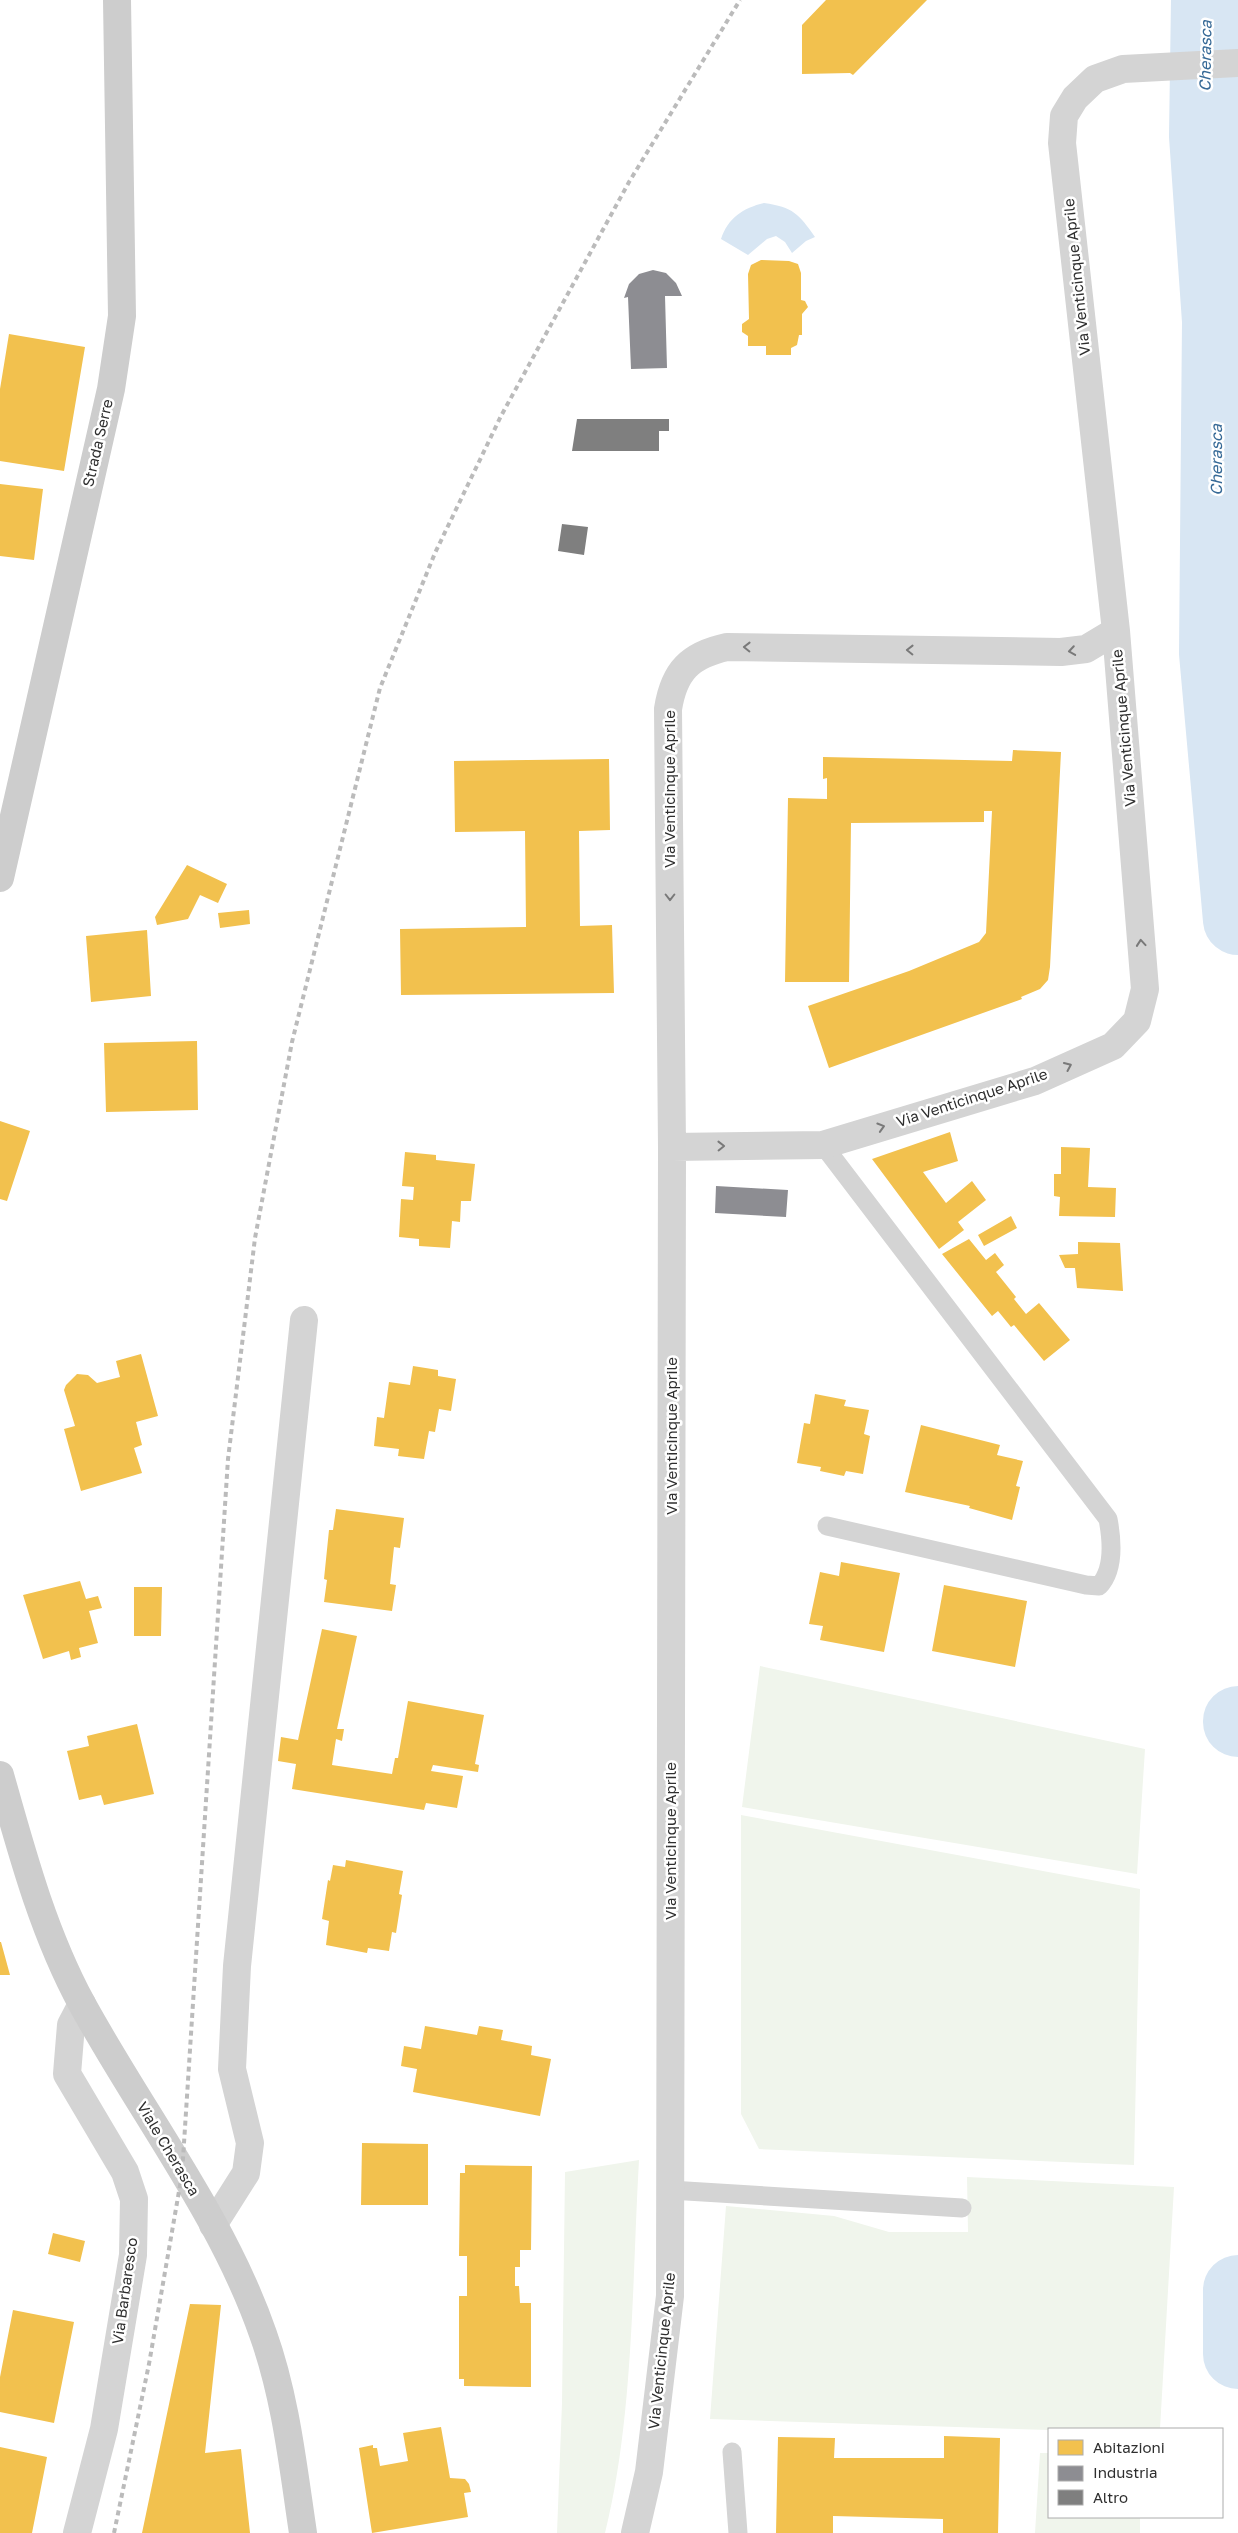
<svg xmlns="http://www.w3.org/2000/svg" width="1238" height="2533" viewBox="0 0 1238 2533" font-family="'Golos Text',sans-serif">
<rect width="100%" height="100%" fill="#fff"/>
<path fill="#f0f5ec" d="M760 1666 1145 1749 1137 1874 742 1807Z
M741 1815 1140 1889 1134 2165 759 2149 741 2114Z
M639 2160C632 2280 634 2417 605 2533H557L562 2403 565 2172Z
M967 2177 1174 2187 1160 2429 1049 2430 710 2419 726 2206 834 2216 889 2232H968Z
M1040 2453H1049V2517H1140V2533H1035Z"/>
<path fill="#d8e6f3" d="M764 203C793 207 799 214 815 237L806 241 792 253 785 242 776 236 767 239 748 255 721 239C728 218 743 208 764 203Z"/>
<path fill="#f2c14e" d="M826 0H927L853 75 850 73 802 74V25Z
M761 260 789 261 798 264 801 273V300L805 301 808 307 802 314V335H799L797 345 791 348V355H766V346H748V336L742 332V324L749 319 748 274 751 265Z
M9 334 85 347 64 471 0 461V389Z
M0 484 43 489 34 560 0 556Z
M1013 750 1061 752 1050 967 1048 980 1040 989 1021 997 1022 999 829 1068 808 1006 909 971 979 942 986 933 992 811H984V822L851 823 849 982H785L788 798 827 799V778L823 779V757L1012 761Z
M609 759 610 830 579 831 580 926 612 925 614 993 401 995 400 929 526 927 525 831 455 832 454 761Z
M187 865 227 884 218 903 200 895 188 919 157 925 155 917Z
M249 910 250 924 220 928 218 913Z
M147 930 151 996 91 1002 86 936Z
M197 1041 198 1110 106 1112 104 1043Z
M0 1121 30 1131 7 1201 0 1199Z
M950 1132 958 1161 923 1172 946 1203 972 1181 986 1200 958 1222 964 1230 939 1249 872 1159Z
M1061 1147 1090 1148 1088 1187 1116 1188 1115 1217 1059 1216 1060 1197 1054 1196V1174H1061Z
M405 1152 436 1155V1160L475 1164 471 1201H461L460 1222 452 1221 450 1248 419 1246V1239L399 1237 401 1199 413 1200 414 1187 402 1186Z
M1011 1216 1017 1228 984 1246 978 1235Z
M969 1239 986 1260 995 1253 1004 1265 996 1272 1016 1297 1014 1299 1026 1314 1039 1303 1070 1340 1044 1361 1014 1325 1011 1327 998 1311 992 1316 942 1254Z
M1078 1242 1120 1243 1123 1291 1077 1288 1075 1268H1065L1059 1255 1078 1254Z
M141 1354 158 1416 136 1422 142 1445 134 1448 142 1473 81 1491 64 1429 75 1426 64 1390 66 1385 77 1374 88 1375 97 1383 120 1377 116 1361Z
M413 1366 438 1370V1376L456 1379 451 1411 439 1409 435 1432 429 1431 424 1459 398 1456 399 1449 374 1446 377 1417 384 1418 389 1382 410 1385Z
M815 1394 846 1400 844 1406 869 1410 864 1434 870 1436 863 1474 846 1471 844 1476 820 1471 821 1467 797 1463 804 1423 810 1424Z
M921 1425 1000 1445 997 1455 1023 1461 1016 1486 1020 1487 1012 1520 969 1508 970 1506 905 1492Z
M336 1509 404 1518 400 1548 394 1547 390 1584 396 1585 392 1611 324 1602 327 1580 324 1579 329 1530H333Z
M841 1562 900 1573 884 1652 820 1640 823 1626 809 1624 820 1572 839 1576Z
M80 1581 86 1599 98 1596 102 1608 89 1611 98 1643 79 1648 81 1657 71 1660 69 1651 43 1659 23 1595Z
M944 1585 1027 1601 1015 1667 932 1651Z
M134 1587H162L161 1636H134Z
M322 1629 357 1636 337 1729H344L342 1741 336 1739 332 1765 392 1774 395 1758H398L408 1701 484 1715 475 1764 479 1765 478 1772 433 1765 431 1771 463 1776 457 1808 426 1803 424 1810 292 1789 296 1764 278 1761 281 1737 298 1740Z
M137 1724 154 1794 104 1805 101 1795 79 1800 67 1751 89 1746 87 1736Z
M346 1860 403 1871 399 1894 402 1895 396 1933 392 1932 389 1951 368 1948 367 1953 326 1945 329 1921 322 1919 328 1880 330 1881 333 1865 345 1867Z
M0 1942H1L10 1975H0Z
M425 2026 477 2035 479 2026 503 2030 501 2040 532 2046 531 2055 551 2059 540 2116 413 2092 417 2069 401 2066 404 2046 421 2049Z
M362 2143 428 2144V2205H361Z
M465 2165 532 2166 531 2250H520V2267H515V2286H519L520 2303H531V2387L464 2386V2379H459V2296H467V2256H459L460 2173H465Z
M53 2233 85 2241 80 2262 48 2254Z
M190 2304 221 2305 205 2453 241 2449 250 2533H142Z
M13 2310 74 2322 54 2423 0 2412V2377Z
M441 2427 450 2478 465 2479 469 2484 471 2492 464 2493 468 2517 372 2533 359 2448 373 2445V2448H377L380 2466 408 2461 403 2433Z
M944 2436 1000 2438 998 2533H943V2519L833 2516V2533H776L778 2437 835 2438 834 2458H944Z
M0 2447 47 2457 32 2533H0Z"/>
<path fill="#8d8d92" d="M653 270 666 273 676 283 682 296H665L667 368 631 369 628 297 624 298 629 284 639 274Z
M716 1186 788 1190 786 1217 715 1213Z"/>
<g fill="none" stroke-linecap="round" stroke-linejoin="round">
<path stroke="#d8e6f3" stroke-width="70" d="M1206 0 1204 136 1217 321 1214 653 1238 920
M1238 1721V1722
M1238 2290V2354"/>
</g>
<path fill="#7f7f7f" d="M577 419H669V431H659V451H572Z
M562 524 588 527 584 555 558 551Z"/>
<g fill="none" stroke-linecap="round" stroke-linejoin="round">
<path stroke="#d4d4d4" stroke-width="19" d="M823 1145 1108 1519C1112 1540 1115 1569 1099 1586L1086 1585 827 1526
M670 2190 962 2208
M732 2452 738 2533"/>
<path stroke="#d4d4d4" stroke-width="28" d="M672 1147 823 1145 1035 1081 1113 1046 1137 1021 1145 989 1116 631 1062 143 1064 116 1075 98 1095 79 1123 69 1238 63
M213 2225 246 2173 250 2143 232 2069 237 1966 304 1320
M77 2533 104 2429 133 2255 134 2199 125 2172 67 2074 71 2025 82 2004
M635 2533 649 2472 670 2296 672 1147 668 709C674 671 690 655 727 647L1061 652 1086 649 1116 631"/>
<path stroke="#cdcdcd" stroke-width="28" d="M0 878 111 389 122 316 117 0
M0 1775C22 1853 43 1932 82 2004 141 2112 223 2218 263 2334 286 2398 293 2467 303 2533"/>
<path stroke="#bbb" stroke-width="4" stroke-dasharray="5 4" stroke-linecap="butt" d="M114 2533 149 2364 182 2174 228 1459 255 1238 292 1042 380 688 435 553 501 416 629 182 740 0"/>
</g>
<defs><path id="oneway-chevron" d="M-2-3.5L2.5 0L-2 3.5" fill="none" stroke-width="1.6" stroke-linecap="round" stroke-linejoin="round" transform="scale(1.25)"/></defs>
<g stroke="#797979">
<use href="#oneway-chevron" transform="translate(747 647) rotate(-179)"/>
<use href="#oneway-chevron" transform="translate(910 650) rotate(-179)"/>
<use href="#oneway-chevron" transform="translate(1072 651) rotate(171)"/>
<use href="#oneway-chevron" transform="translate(670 897) rotate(90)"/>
<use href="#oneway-chevron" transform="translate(1141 943) rotate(-95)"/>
<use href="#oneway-chevron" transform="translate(1068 1066) rotate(-24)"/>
<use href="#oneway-chevron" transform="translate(881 1127) rotate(-17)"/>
<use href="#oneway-chevron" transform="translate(721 1146) rotate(-1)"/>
</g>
<g text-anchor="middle" stroke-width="5" stroke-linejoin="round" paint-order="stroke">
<g font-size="15" fill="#2f2f2f" stroke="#fff">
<text transform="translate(1077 277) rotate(-96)" y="5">Via Venticinque Aprile</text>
<text transform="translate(98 443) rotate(-77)" y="5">Strada Serre</text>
<text transform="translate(1124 728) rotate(-95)" y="5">Via Venticinque Aprile</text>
<text transform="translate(670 789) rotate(-90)" y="5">Via Venticinque Aprile</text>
<text transform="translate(972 1098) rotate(-18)" y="5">Via Venticinque Aprile</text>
<text transform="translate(672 1436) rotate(-90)" y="5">Via Venticinque Aprile</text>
<text transform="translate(671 1841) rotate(-90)" y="5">Via Venticinque Aprile</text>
<text transform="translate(168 2149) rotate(59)" y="5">Viale Cherasca</text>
<text transform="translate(125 2291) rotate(-82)" y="5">Via Barbaresco</text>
<text transform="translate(662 2351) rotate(-84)" y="5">Via Venticinque Aprile</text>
</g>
<g font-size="16" font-style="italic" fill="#376a97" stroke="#fff">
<text transform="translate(1205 56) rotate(-89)" y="6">Cherasca</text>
<text transform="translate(1216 460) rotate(-90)" y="6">Cherasca</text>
</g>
</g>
<rect x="1048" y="2428" width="175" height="90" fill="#ffffff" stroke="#acacac"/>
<rect x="1058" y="2440" width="25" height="15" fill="#f2c14e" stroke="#acacac"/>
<text x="1093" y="2453" font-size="15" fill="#2f2f2f">Abitazioni</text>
<rect x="1058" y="2466" width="25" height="15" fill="#8d8d92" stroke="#acacac"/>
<text x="1093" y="2478" font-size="15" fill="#2f2f2f">Industria</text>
<rect x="1058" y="2490" width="25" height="15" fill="#7f7f7f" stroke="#acacac"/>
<text x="1093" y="2503" font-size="15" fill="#2f2f2f">Altro</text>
</svg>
